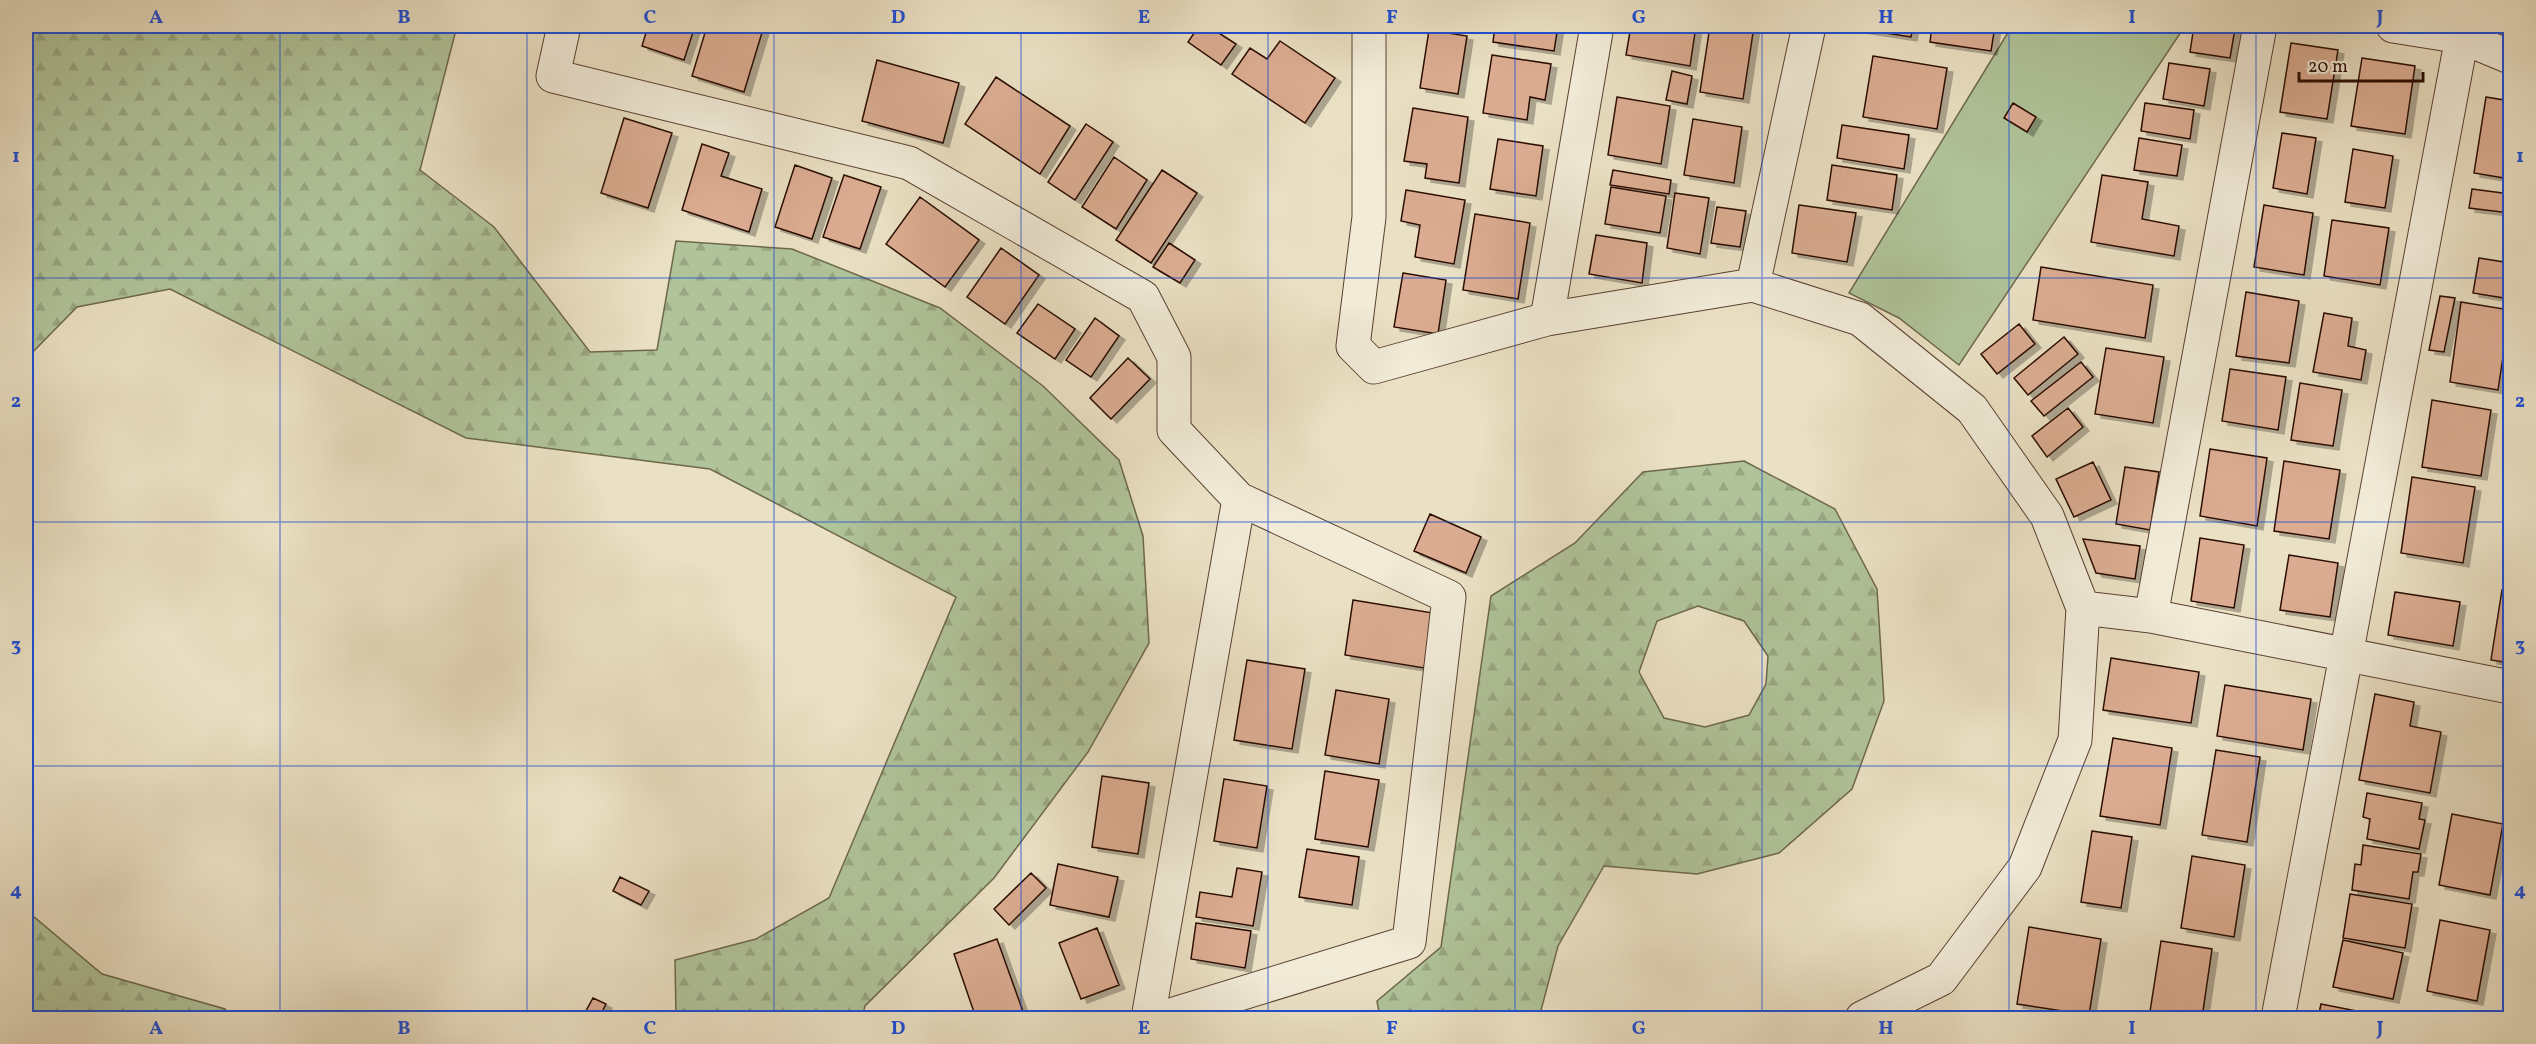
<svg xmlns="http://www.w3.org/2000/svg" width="2536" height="1044" viewBox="0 0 2536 1044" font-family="Vollkorn,serif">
<defs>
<pattern id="forest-firs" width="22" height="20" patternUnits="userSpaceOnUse" patternTransform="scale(1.5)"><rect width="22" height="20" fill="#b0c399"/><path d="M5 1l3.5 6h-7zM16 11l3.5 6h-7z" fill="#98a682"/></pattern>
<filter id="shadow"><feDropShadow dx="6" dy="4" stdDeviation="0" flood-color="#0004"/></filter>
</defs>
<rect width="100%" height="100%" fill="#eae0c3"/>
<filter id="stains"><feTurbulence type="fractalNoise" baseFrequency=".00333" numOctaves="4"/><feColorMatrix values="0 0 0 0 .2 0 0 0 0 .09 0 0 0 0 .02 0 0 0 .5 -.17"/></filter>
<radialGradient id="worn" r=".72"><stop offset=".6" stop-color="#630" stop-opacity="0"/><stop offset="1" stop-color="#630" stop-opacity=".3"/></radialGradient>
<path fill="url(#forest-firs)" stroke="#6d684c" stroke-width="1.5" fill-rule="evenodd" d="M26 26H457L420 170 494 227 590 352 657 350 676 241 792 249 940 308 1043 386 1119 460 1143 536 1149 643 1088 752 994 878 865 1006 862 1018H676L675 960 756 939 829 898 956 597 710 469 466 438 170 289 77 307 26 359Z
M1744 461 1835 509 1877 589 1884 701 1852 789 1779 853 1697 874 1604 866 1558 946 1539 1018H1380L1377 1001 1441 947 1491 596 1575 543 1643 472ZM1698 606 1744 621 1768 656 1766 684 1749 715 1705 727 1664 718 1639 672 1657 621Z
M26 903 33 916 102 974 225 1009 230 1018H38L26 1016Z"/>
<path fill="#b0c399" stroke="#6d684c" stroke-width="1.5" d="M2012 26H2185L1959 365 1899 318 1849 293Z"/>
<path fill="#dbac91" stroke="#2a0c00" stroke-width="1.5" filter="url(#shadow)" d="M648 26H695L684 60 642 46Z
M707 26H764L744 92 692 76Z
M1199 26H1208L1236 44 1221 65 1188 42Z
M1495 26H1558L1554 51 1493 42Z
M1631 26H1696L1690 66 1626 55Z
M1710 26H1754L1743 99 1700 92Z
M1840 26H1913L1911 37Z
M1932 26H1995L1991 51 1930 42Z
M2194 26 2235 29 2230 58 2190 52Z
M1429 30 1467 36 1458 94 1420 88Z
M1280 41 1335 78 1305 123 1232 74 1250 48 1267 59Z
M2291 43 2338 50 2327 119 2280 112Z
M1492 55 1551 64 1545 100 1530 97 1527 120 1483 113Z
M1873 56 1947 68 1937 129 1863 117Z
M2362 58 2415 66 2405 134 2351 126Z
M877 60 959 83 943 143 862 121Z
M2169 63 2210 69 2204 106 2163 99Z
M1672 71 1692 76 1687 104 1666 100Z
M996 77 1070 126 1040 174 965 124Z
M1617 97 1670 106 1661 164 1608 155Z
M2486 97 2510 101V179L2474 173Z
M2013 103 2036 117 2027 132 2004 118Z
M2145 103 2194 110 2190 139 2141 131Z
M1413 108 1468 117 1459 183 1425 178 1427 164 1404 161Z
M624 118 672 133 648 208 601 193Z
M1693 119 1742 127 1734 183 1684 175Z
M1086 124 1113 142 1075 200 1048 182Z
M1842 125 1909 135 1904 169 1837 158Z
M2282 133 2316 138 2307 194 2273 188Z
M2139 138 2182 145 2177 176 2134 170Z
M1498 139 1543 146 1536 196 1490 189Z
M702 144 729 153 721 176 762 189 749 232 682 210Z
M2353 149 2393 156 2385 208 2345 202Z
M1114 157 1147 180 1116 229 1082 207Z
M795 165 832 178 812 239 775 227Z
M1832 165 1897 175 1892 210 1827 200Z
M1162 170 1197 193 1151 263 1116 240Z
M1613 170 1671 180 1669 194 1610 185Z
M844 175 881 187 860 249 823 237Z
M2102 175 2148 182 2142 219 2179 226 2174 256 2091 242Z
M1611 187 1666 196 1660 233 1605 224Z
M2472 189 2510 194V213L2469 208Z
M1406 190 1465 200 1454 264 1415 257 1420 225 1401 221Z
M1675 193 1709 198 1700 254 1667 248Z
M920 197 979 240 945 287 886 244Z
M1799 205 1856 213 1847 262 1792 253Z
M2264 205 2313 213 2304 275 2254 267Z
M1717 207 1746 211 1740 247 1711 243Z
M1475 214 1530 223 1518 299 1463 290Z
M2332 220 2389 228 2380 285 2324 276Z
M1596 235 1647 243 1642 283 1589 274Z
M1169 243 1195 260 1180 283 1153 267Z
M1001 248 1039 275 1005 324 967 297Z
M2479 258 2510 263V299L2473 293Z
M2041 267 2153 285 2145 338 2033 320Z
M1403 273 1446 280 1438 334 1394 327Z
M2246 292 2299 301 2289 363 2236 356Z
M2440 296 2455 298 2444 352 2429 350Z
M2461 302 2510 310 2498 390 2450 382Z
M1038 304 1075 329 1055 359 1017 333Z
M2324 313 2352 318 2348 346 2366 350 2361 380 2313 372Z
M1095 318 1119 336 1091 377 1066 360Z
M2019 324 2035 344 1997 374 1981 354Z
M2064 337 2078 354 2028 395 2014 378Z
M2106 348 2164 357 2153 423 2095 414Z
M1128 358 1150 379 1111 419 1090 398Z
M2081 362 2093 377 2044 416 2031 401Z
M2230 369 2286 377 2278 430 2222 421Z
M2300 383 2342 390 2333 446 2291 440Z
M2432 400 2491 410 2481 476 2422 467Z
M2068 408 2083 427 2047 457 2032 436Z
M2210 449 2267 458 2257 526 2200 516Z
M2284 461 2340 470 2329 539 2274 531Z
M2093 462 2111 500 2074 517 2056 479Z
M2125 467 2159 472 2150 530 2116 524Z
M2412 477 2475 487 2463 563 2401 553Z
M1430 514 1481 537 1466 573 1414 551Z
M2200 538 2244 545 2234 608 2191 601Z
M2083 539 2140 546 2135 579 2096 573Z
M2289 555 2338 563 2330 617 2280 610Z
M2502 590 2510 592V663L2491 660Z
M2395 592 2460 602 2453 646 2388 635Z
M1353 600 1433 613 1424 668 1345 655Z
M2111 658 2199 672 2191 723 2103 710Z
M1247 660 1305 669 1292 749 1234 740Z
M2225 685 2311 699 2303 750 2217 736Z
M1336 690 1389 699 1379 764 1325 755Z
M2375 694 2414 702 2410 726 2441 732 2430 793 2359 780Z
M2113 738 2172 748 2160 825 2100 816Z
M2216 750 2260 757 2247 842 2202 835Z
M1325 771 1379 780 1368 847 1315 839Z
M1102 776 1149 783 1138 854 1092 847Z
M1224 779 1267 786 1257 848 1214 841Z
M2367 793 2422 803 2419 819 2425 820 2419 849 2367 839 2370 819 2363 817Z
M2452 814 2503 824 2490 895 2439 885Z
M2092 831 2132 837 2121 908 2081 902Z
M2363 845 2421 854 2418 872H2413L2409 899 2352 890 2355 864 2361 865Z
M1307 849 1359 857 1352 905 1299 897Z
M2192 856 2245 865 2234 937 2181 928Z
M1058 864 1118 877 1109 917 1050 905Z
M1237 868 1262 872 1253 926 1196 917 1200 892 1232 897Z
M1031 873 1046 888 1009 925 994 909Z
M620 877 649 891 641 905 613 891Z
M2350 894 2412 904 2405 948 2343 938Z
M2440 920 2490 930 2477 1001 2427 991Z
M1196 923 1251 931 1245 968 1191 959Z
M2029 927 2101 939 2089 1015 2017 1004Z
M1097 928 1119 985 1081 999 1059 943Z
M997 939 1025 1017 1021 1018H976L954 954Z
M2343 940 2403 953 2393 999 2333 987Z
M2161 941 2212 949 2202 1018H2149Z
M593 998 606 1004 599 1018H582Z
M2321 1004 2377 1015 2376 1018H2318Z"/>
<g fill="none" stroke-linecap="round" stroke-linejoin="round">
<defs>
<path id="street" d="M564 26 553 76 909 163 1143 297 1174 357V430L1239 499 1449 597 1409 942 1161 1018
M1369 26V217L1353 346 1374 367 1547 319 1753 285 1860 319 1972 409 2047 516 2083 608 2075 740 2025 867 1941 979 1862 1018
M2393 26 2462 37 2510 57
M1753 285 1809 26
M1547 319 1597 26
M2083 608 2151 616 2510 687
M2151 616 2260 26
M1148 1018 1239 499
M2278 1018 2462 37"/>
</defs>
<use href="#street" stroke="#5a4131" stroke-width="35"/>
<use href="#street" stroke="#f1ebd8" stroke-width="33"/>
</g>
<path fill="none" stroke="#1d4ed8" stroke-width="1.5" stroke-opacity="0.55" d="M280 26V1018M527 26V1018M774 26V1018M1021 26V1018M1268 26V1018M1515 26V1018M1762 26V1018M2009 26V1018M2256 26V1018M26 278H2510M26 522H2510M26 766H2510"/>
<rect width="2536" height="1044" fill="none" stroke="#eae0c3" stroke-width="66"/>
<path d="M2299 72v9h124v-9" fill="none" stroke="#2a0c00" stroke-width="3"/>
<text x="2308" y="72" font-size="18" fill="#2a0c00" stroke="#f1ebd8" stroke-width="4.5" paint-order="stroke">20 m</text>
<rect x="33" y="33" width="2470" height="978" fill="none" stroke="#1d4ed8" stroke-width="2"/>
<g font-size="20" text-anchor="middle" font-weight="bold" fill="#1d4ed8">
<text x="156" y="23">A</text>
<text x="404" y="23">B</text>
<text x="650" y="23">C</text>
<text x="898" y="23">D</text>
<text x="1144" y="23">E</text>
<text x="1392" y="23">F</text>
<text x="1639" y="23">G</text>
<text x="1886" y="23">H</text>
<text x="2132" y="23">I</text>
<text x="2380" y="23">J</text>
<text x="16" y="162">1</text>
<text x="2520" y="162">1</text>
<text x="16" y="407">2</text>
<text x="2520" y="407">2</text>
<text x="16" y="651">3</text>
<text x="2520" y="651">3</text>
<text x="16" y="896">4</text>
<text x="2520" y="896">4</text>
<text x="156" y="1034">A</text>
<text x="404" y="1034">B</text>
<text x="650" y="1034">C</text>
<text x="898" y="1034">D</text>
<text x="1144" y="1034">E</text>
<text x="1392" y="1034">F</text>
<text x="1639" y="1034">G</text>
<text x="1886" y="1034">H</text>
<text x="2132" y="1034">I</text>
<text x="2380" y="1034">J</text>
</g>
<rect width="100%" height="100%" filter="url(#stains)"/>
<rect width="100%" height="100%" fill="url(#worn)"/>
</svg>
